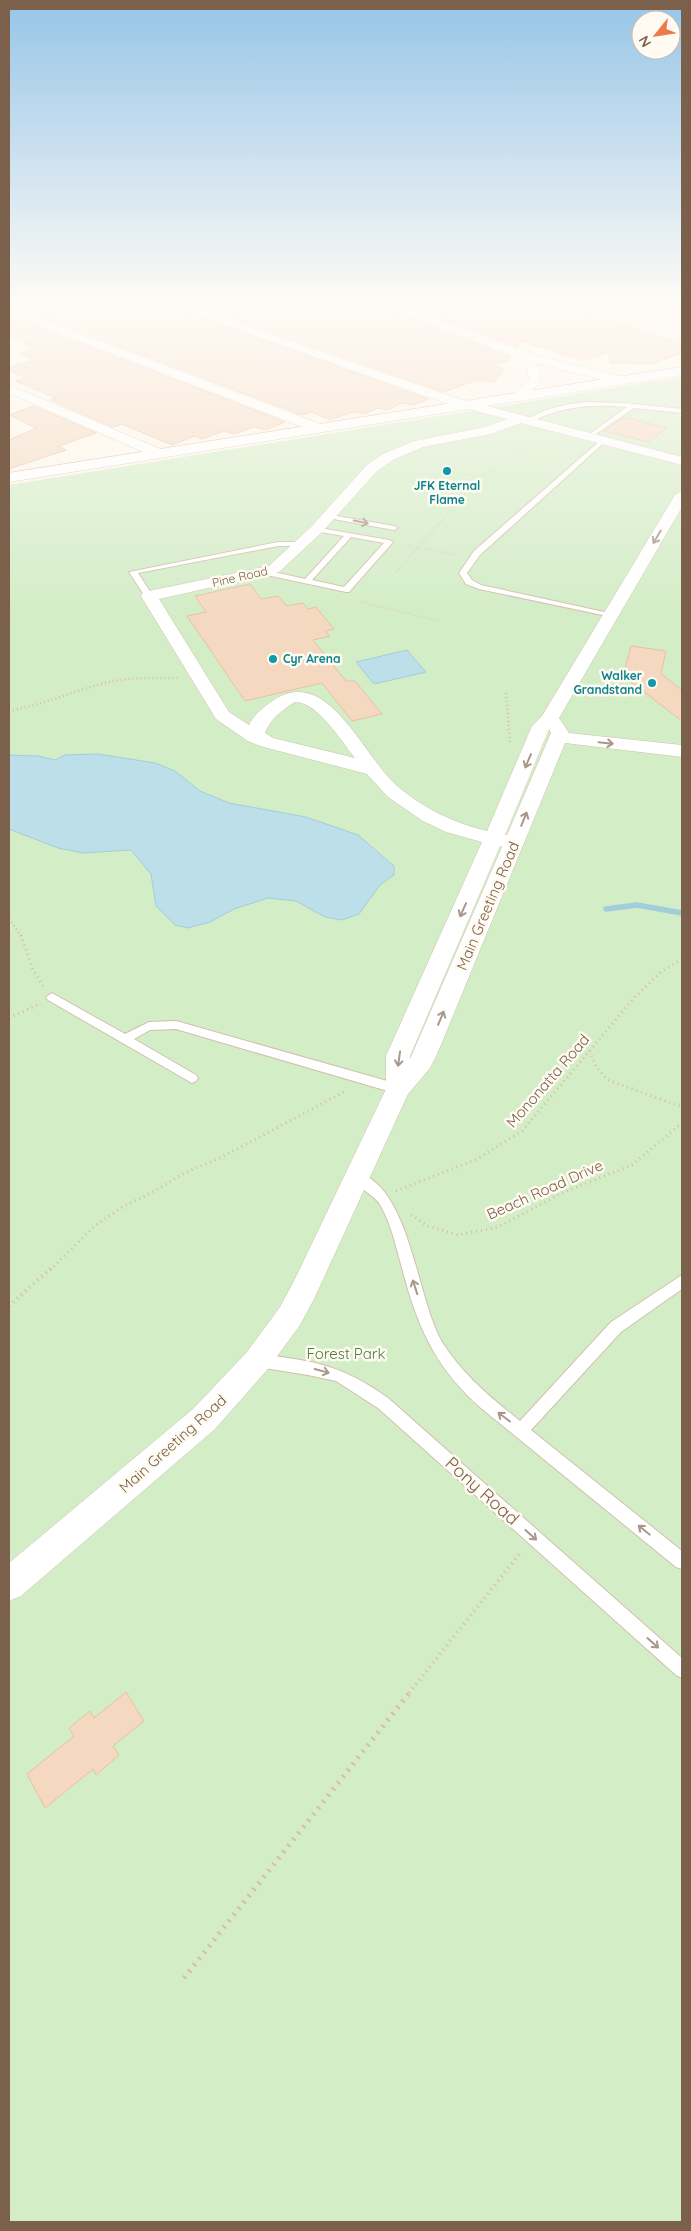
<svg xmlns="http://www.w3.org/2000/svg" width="691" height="2231" viewBox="0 0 691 2231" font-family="Quicksand,sans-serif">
<rect width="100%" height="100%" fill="#fdf7ea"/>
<path fill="#d3edc7" d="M682 377V2222H9V485Z"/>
<path fill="#bddfe9" stroke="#a2cedb" d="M407 650 426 672 374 684 356 662Z
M98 754 155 763 175 771 200 791 229 803 306 817 358 835 394 866V875L380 885 359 914 342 920 325 917 296 901 268 898 234 909 210 922 188 928 175 925 156 906 151 874 131 850 83 853 58 848 9 829V755L38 756 55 760 65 755Z"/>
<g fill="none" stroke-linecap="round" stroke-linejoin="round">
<path stroke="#a2cedb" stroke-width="5.5" d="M606 909 637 905 682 913"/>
</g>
<path fill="#f4d9c0" stroke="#e8c1a0" d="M9 303H161L428 399 414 405 401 403 388 410 378 408 364 414 353 412 330 420 312 412 302 415 9 305Z
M187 303H372L511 357 508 361 495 364 503 370 495 382 477 380 444 392Z
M397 303H559L682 343V353L652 364 610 363 609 352 589 359 583 360 521 341 517 347Z
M9 316 285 422 266 430 254 427 234 434 224 431 202 439 195 436 172 445 122 424 113 427 50 400 56 398 16 381 26 378 9 370V367L34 360 20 353 36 349 24 343 27 342 9 335Z
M34 406 96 433 59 446 66 450 9 469V440L36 428 9 415Z
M624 417 666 428 649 442 604 431Z
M250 584 261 599 278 596 287 606 303 603 308 609 316 607 334 629 325 631 330 636 313 640 346 681H355L382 714 352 721 322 683 245 701 187 616 206 612 195 596Z
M631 646 666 651 661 674 682 690V721L623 676Z
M126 1692 144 1721 113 1746 119 1755 96 1775 93 1769 45 1808 27 1774 74 1736 69 1728 90 1711 94 1718Z"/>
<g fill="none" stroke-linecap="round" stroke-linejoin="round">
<defs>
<path id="service" d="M670 303H677L664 310 659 309Z
M584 402 624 403 682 409V413L634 408 590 438 587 436 588 435 627 407C593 404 562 406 531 422L526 421C542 408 564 405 584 402Z
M602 439 607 440 480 555 467 573 472 580 481 585 609 613H612V617L479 589 466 584 459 573 474 551Z
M325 514 394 526 398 528 394 530 328 518 324 516Z
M314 527 389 540 393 542 349 592H346L262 574V570H265L305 579 344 536 314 531ZM351 537 384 543 344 587 312 580Z
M278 542H299L303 544 299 546H278L138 573 153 596 149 598H146L129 572Z
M52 993 125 1034 149 1022 176 1021 398 1084 404 1089 398 1094 176 1029 150 1030 134 1039 196 1075 198 1078 196 1081 192 1083 48 1000 46 997Z
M358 1172C411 1190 416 1297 442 1342 462 1374 490 1397 520 1421L611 1322 682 1275V1289L621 1332 531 1430 682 1551V1569L676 1567 481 1408C438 1370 420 1333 405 1279 398 1255 393 1228 381 1206 374 1194 358 1189 351 1177L353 1173Z
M257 1354C313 1361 341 1364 388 1398L682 1658V1678L676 1675 378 1408 336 1381 308 1375 252 1366 250 1361 252 1356Z"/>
<path id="minor" d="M163 303H180L453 397 682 457V465L521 423 491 434 423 447 393 460 377 471 322 532 279 572 159 599 229 712 249 725C254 714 268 703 279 697 330 670 365 758 396 785 422 808 454 823 487 831L532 726 542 716 675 495 682 491V507L559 718 569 733 682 745V757L565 743 438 1052 430 1068 408 1094 314 1299 300 1325 267 1370 215 1429 21 1596 9 1601V1563L193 1409 247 1352 280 1307 294 1281 386 1089V1056L482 842 446 832 423 821 388 797 367 774 260 746 248 741 216 719 141 596 143 593 149 591 269 566 312 526 367 465 383 454 414 441 485 427 507 419 445 403ZM295 702C318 702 341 741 355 758L273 738 265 733C270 719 282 710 295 702ZM549 729 551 733 507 835H505ZM500 846 502 847 410 1059V1056Z
M374 303H390L534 355 627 378 629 381 623 385 535 363 539 368 541 379C534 388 525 404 512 401L510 398C516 391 523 387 529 379L527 368 520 358Z
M587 303H605L682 327V333Z
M9 307 323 425 324 428 323 431H313L9 314Z
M9 385 165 451 167 454 165 457H155L9 393Z"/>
<path id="tertiary" d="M682 367V375L9 482V473Z"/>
</defs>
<use href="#service" stroke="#d2c0ae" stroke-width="2"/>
<use href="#minor" stroke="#d2c0ae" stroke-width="1"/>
<use href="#tertiary" stroke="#d2c0ae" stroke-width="1"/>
<path stroke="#dabca2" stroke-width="1" stroke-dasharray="0.5 2" stroke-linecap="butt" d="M495 467 535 440"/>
<path stroke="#dabca2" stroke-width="2" stroke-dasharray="0.5 2.5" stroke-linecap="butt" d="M456 472 480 477
M402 544 457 555
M397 571 479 478 497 466
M357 601 439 621"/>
<path stroke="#dabca2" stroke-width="2.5" stroke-dasharray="1 3" stroke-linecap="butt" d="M506 693 510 744
M9 711C43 705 75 690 109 682 131 677 155 678 178 678
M9 919 21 936"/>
<path stroke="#dabca2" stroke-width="3" stroke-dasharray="1 4" stroke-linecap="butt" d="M21 935 33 970 43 986
M9 1018 37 1005
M590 1051 596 1067 608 1080 682 1107
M396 1191 477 1159 522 1131 634 998 661 972 682 959
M411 1215 428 1226 458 1235 498 1227 562 1193 632 1165 682 1123
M50 1270 96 1225 124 1206 155 1191 184 1173 222 1157 346 1091"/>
<path stroke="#dabca2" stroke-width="4" stroke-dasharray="1 4.5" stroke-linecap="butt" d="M9 1306 51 1268
M409 1693 522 1551"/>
<path stroke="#dabca2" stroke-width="5" stroke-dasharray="2 6" stroke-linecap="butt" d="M184 1978 410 1692"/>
<use href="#service" fill="#fff" fill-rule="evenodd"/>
<use href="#minor" fill="#fff" fill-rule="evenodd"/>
<use href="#tertiary" fill="#fff" fill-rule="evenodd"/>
</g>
<defs><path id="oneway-shaft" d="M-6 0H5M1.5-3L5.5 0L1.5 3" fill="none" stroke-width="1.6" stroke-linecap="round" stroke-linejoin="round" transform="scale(1.25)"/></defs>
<g stroke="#a9988a">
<use href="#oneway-shaft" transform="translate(361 522) rotate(11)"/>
<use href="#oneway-shaft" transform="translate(657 537) rotate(121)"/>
<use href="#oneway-shaft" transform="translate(606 743) rotate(6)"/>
<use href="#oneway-shaft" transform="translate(528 761) rotate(113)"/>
<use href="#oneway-shaft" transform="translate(524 819) rotate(-68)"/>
<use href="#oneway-shaft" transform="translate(463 910) rotate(114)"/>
<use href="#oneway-shaft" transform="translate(441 1018) rotate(-67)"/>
<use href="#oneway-shaft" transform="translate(399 1059) rotate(98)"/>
<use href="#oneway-shaft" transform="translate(415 1287) rotate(-108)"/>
<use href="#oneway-shaft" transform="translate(322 1371) rotate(15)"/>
<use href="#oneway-shaft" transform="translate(504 1417) rotate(-143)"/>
<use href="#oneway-shaft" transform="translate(644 1530) rotate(-141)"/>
<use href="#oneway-shaft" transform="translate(531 1535) rotate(42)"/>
<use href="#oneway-shaft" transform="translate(653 1643) rotate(42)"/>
</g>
<linearGradient id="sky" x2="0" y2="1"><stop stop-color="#97c5e8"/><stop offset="0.49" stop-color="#fefbf6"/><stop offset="1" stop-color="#fefbf6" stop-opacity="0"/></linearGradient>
<rect width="691" height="616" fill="url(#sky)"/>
<g fill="#0f9aa8" stroke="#fffbf2" stroke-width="2">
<circle cx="447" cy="471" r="5"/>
<circle cx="273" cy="659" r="5"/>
<circle cx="652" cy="683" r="5"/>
</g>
<g text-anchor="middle" stroke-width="5" stroke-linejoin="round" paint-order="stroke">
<g font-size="12" font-weight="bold" fill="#0d838f" stroke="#fffbf2">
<text x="447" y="490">JFK Eternal<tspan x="447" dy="14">Flame</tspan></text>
<text x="283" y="663" text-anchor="start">Cyr Arena</text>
<text x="642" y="680" text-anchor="end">Walker<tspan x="642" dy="14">Grandstand</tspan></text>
</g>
<g font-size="12" fill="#7b604b" stroke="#fffbf2">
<text transform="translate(240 577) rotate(-13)" y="4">Pine Road</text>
</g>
<g font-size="15" fill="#7b604b" stroke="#fffbf2">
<text transform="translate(488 906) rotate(-67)" y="5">Main Greeting Road</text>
<text transform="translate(548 1081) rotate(-49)" y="5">Mononatta Road</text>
<text transform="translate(545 1190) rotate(-24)" y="5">Beach Road Drive</text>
<text transform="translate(173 1444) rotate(-42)" y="5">Main Greeting Road</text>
</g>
<g font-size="15" fill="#4c7a3f" stroke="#fffbf2">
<text x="346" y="1359">Forest Park</text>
</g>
<g font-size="18" fill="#7b604b" stroke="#fffbf2">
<text transform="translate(482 1491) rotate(42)" y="6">Pony Road</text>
</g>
</g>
<rect width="691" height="2231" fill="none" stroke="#7b604b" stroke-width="20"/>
<g transform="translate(656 35) rotate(240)"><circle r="24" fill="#fffbf2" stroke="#cabdaf"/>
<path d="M0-4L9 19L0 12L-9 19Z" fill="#ec7b4b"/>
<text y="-8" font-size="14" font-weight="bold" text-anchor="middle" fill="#7b604b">N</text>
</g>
</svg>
